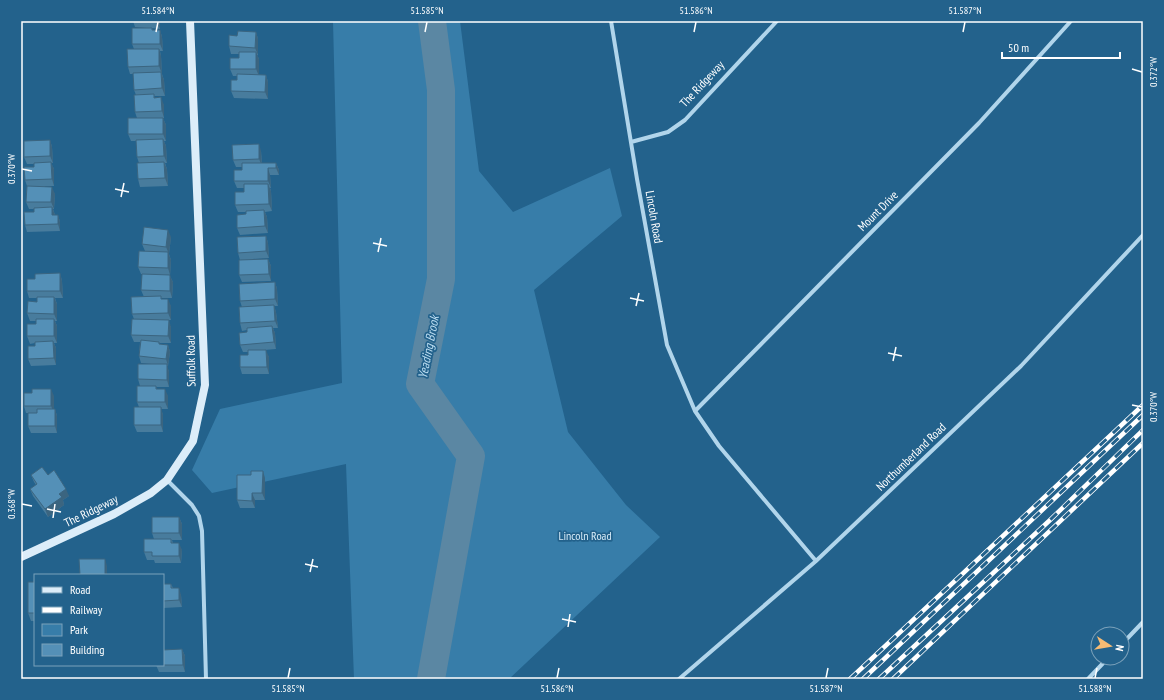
<svg xmlns="http://www.w3.org/2000/svg" width="1164" height="700" viewBox="0 0 1164 700" font-family="'PT Sans Narrow',sans-serif">
<rect width="100%" height="100%" fill="#23628c"/>
<path fill="#377da9" d="M333 21H460L479 171 513 212 610 168 622 216 534 290 568 432 626 505 660 537 509 679H354L346 464 212 493 192 470 220 409 342 383Z"/>
<g fill="none" stroke-linecap="round" stroke-linejoin="round">
<path stroke="#5b87a3" stroke-width="28" d="M431 679 471 456 420 384 441 279V90L432 21"/>
<path stroke="#b1d5eb" stroke-width="4" d="M611 21 637 179 667 345 695 411 719 446 816 561
M631 142 668 132 685 120 777 21
M695 411 979 123 1071 21
M167 480 192 505 199 516 202 531 206 679
M1122 644 1143 622
M679 679 816 561 1021 366 1143 235
M1088 679 1108 658"/>
<path stroke="#dcedf9" stroke-width="8" d="M21 557 114 514 151 493 167 480 193 441 205 385 190 21"/>
<defs>
<path id="rail" d="M850 679 1143 405
M863 679 1143 415
M879 679 1049 521 1143 430
M893 679 1143 443"/>
</defs>
<use href="#rail" stroke="#fff" stroke-width="4.5"/>
<use href="#rail" stroke="#23628c" stroke-width="3" stroke-dasharray="9" stroke-linecap="butt"/>
</g>
<path fill="#487c9d" d="M133 21H160V29L152 28 153 30H160L162 37 163 51H160L161 56 162 74 164 80 165 96H154L155 98 164 105V118H163L166 125V141H164L166 146 167 163H165L167 169 168 186 140 187 138 179 139 163 137 157 136 141H131L128 134 137 118 135 112 136 95 134 90 133 74H130L128 67 134 49 132 44 146 28 135 27Z
M256 32 258 39V55H257L259 59V75H266L268 82V99L234 98 231 91 237 80V76H233L230 69 239 58V54H231L229 46 237 36Z
M50 140 52 147 53 163H51L54 169V186H44L55 194 54 209H53L55 215H58L60 222V231L27 232 25 225 34 212V209H29L26 202 27 186 25 180 34 167V164H27L24 157Z
M261 151 262 163H276L279 170V175H270L271 188H270L271 191 272 211 265 212 267 217 268 233 240 235 237 228 246 214V212H238L235 205 244 192V188H237L234 181 242 170V167H236L233 160Z
M266 236 268 243 269 258 252 259H268L271 266V281L242 282 239 275 240 260 238 253Z
M171 237 169 254 171 260 170 276 173 282 172 298H161L162 299 171 306V320H165L171 327V343H159L160 344 168 345 170 352 168 366H167L169 372V387H156L157 389 168 396V409H161L163 415V432H137L134 425 139 407 137 402 140 386 138 379 151 364 141 363 139 356 140 342H134L131 335 134 319 132 314 144 297 141 290 143 274H141L138 267 145 251 142 244Z
M60 273 62 281 63 298H55L57 304V321H55L57 326V343H54L56 348V365L31 366 28 359 35 346V343L30 344 27 336 36 324V321H30L27 313 37 302V298H29L27 291 35 279Z
M275 282 277 289 278 306H274L276 312 278 328H273L275 333 276 349 264 350 269 357V374H242L240 367 248 355V352H243L240 345 247 332V330L242 331 240 323 242 307 240 301Z
M54 396V409H55L57 416V433H31L28 426 37 413H26L24 406Z
M31 475H48L69 496 63 500 64 505 48 517 33 496 30 489 36 485 34 482Z
M265 478V500H255V508H240L237 500Z
M179 517 182 524V540H172L173 543 182 550 181 563H155L154 560H147L144 552 154 539 152 533Z
M35 582V621H31L28 613Z
M163 584H171L173 588 181 595 182 607 163 608Z
M182 649 185 656V672H159L156 665Z"/>
<path fill="#3b6580" d="M157 21H160V29L157 22Z
M160 30 162 37 163 51 160 44Z
M256 32 258 39V55L255 48Z
M159 49 161 56 162 74 159 66Z
M256 52 259 59V76L256 69Z
M161 72 164 80 165 96 162 88Z
M266 75 268 82V99L265 92Z
M161 97 164 105V118L162 111Z
M163 118 166 125V141L163 134Z
M163 139 166 146 167 163 164 156Z
M50 140 52 147 53 163 50 156Z
M259 144 261 151 262 166 259 159Z
M51 162 54 169V186L52 179Z
M164 162 167 169 168 186 165 178Z
M276 163 279 170V175L276 168Z
M268 168 270 175 271 188 268 181Z
M268 184 271 191 272 211 269 204Z
M52 187 55 194 54 209 51 202Z
M52 207 55 215V222L52 215Z
M264 210 267 217 268 233 265 226Z
M58 215 60 222V231L58 224Z
M168 230 171 237 169 254 166 247Z
M266 236 268 243 269 258 266 251Z
M168 252 171 260 170 276 173 282 172 298 170 291V275L168 268Z
M268 259 271 266V281L269 274Z
M60 273 62 281 63 298 60 291Z
M275 282 277 289 278 306 275 299Z
M54 297 57 304V321L54 314Z
M168 299 171 306V320L168 313Z
M274 305 276 312 278 328 275 321Z
M54 319 57 326V343L54 336Z
M169 320 171 327V343L168 336Z
M272 326 275 333 276 349 274 342Z
M53 341 56 348V365L54 358Z
M168 345 170 352 168 366 166 359Z
M266 350 269 357V374L267 367Z
M167 364 169 372V387L167 380Z
M51 389 54 396V413L51 406Z
M165 389 168 396V409L165 402Z
M161 407 163 415V432L161 425Z
M55 409 57 416V433L55 426Z
M263 471 265 478V500L262 493Z
M66 489 69 496 63 500 64 505 48 517 45 509 59 494Z
M252 493 255 500V508L252 501Z
M179 517 182 524V540L179 533Z
M179 543 182 550 181 563 179 556Z
M105 559 107 566V575H105Z
M179 588 181 595 182 607 179 600Z
M182 649 185 656V672L183 665Z"/>
<path fill="#5490b7" stroke="#3b6580" d="M132 28H152V30H160V44H132Z
M238 31 256 32 255 48 229 46V35L237 36Z
M127 49H159V66L128 67Z
M239 52H256V69H230V58H239Z
M161 72 162 88 134 90 133 73Z
M237 74 266 75 265 92 231 91V80H237Z
M154 94V98L161 97 162 111 135 112 134 95Z
M128 118H163V134H128Z
M163 139 164 156 137 157 136 140Z
M50 140V156L24 157V141Z
M259 144V159L233 160 232 145Z
M51 162 52 179 25 180 24 167H34V163Z
M164 162 165 178 138 179 137 163Z
M242 163H276V168H268V181H234V170H242Z
M244 184H268L269 204 235 205V192H244Z
M27 186 52 187 51 202H26Z
M52 207V215H58V224L25 225 24 212H34V208Z
M264 210 265 226 237 228V215L246 214V211Z
M144 227 168 230 166 247 142 244Z
M266 236V251L238 253 237 237Z
M139 251 168 252V268L138 267Z
M268 259 269 274 239 275V260Z
M60 273V291H27V279H35V274Z
M142 274 170 275V291L141 290Z
M275 282V299L240 301 239 284Z
M161 296V299H168V313L132 314 131 297Z
M37 297H54V314L27 313 28 301 37 302Z
M274 305 275 321 240 323 239 307Z
M36 319H54V336H27V324H36Z
M132 319 169 320 168 336 131 335Z
M272 326 274 342 240 345 239 333 247 332V328Z
M141 340 159 342V344L168 345 166 359 139 356Z
M53 341 54 358 28 359V346H35V342Z
M248 350H266L267 367H240V355H248Z
M138 364H167V380L138 379Z
M137 386H156V389H165V402H137Z
M32 389H51V406H24V393H32Z
M134 407H161V425H134Z
M37 409H55V426H28V413H37Z
M42 467 48 475 54 470 66 489 59 494 62 497 45 509 30 489 37 484 31 475Z
M251 471H263L262 493H252V501L237 500V475H251Z
M152 517H179V533H152Z
M144 539H171V543H179V556H152V552H144Z
M79 559H105V575H80Z
M28 582H35V613H28Z
M163 584H171V588H179V600L163 601Z
M182 649 183 665H156H163V650Z"/>
<path fill="none" stroke="#fff" stroke-width="1.5" d="M156 32 158 22M425 32 427 22M694 32 696 22M963 32 965 22M1132 69 1142 72M22 169 32 171M115 189 129 192M121 197 124 183M373 243 387 246M378 252 381 238M630 298 644 301M636 306 639 293M888 353 902 356M893 361 896 347M1132 405 1142 407M22 504 32 506M47 509 61 512M53 518 55 504M305 564 318 567M310 572 313 559M562 619 576 622M568 627 570 614M288 678 290 668M557 678 559 668M826 678 828 668M1095 678 1097 668"/>
<g text-anchor="middle" stroke-width="3.5" stroke-linejoin="round" paint-order="stroke">
<g font-size="12" fill="#fff" stroke="#23628c">
<text transform="translate(702 84) rotate(-47)" y="4">The Ridgeway</text>
<text transform="translate(878 211) rotate(-45)" y="4">Mount Drive</text>
<text transform="translate(654 217) rotate(80)" y="4">Lincoln Road</text>
<text transform="translate(191 361) rotate(-91)" y="4">Suffolk Road</text>
<text transform="translate(911 457) rotate(-44)" y="4">Northumberland Road</text>
<text transform="translate(91 511) rotate(-26)" y="4">The Ridgeway</text>
</g>
<g font-size="12" fill="#d6ebf8" stroke="#23628c">
<text x="585" y="540">Lincoln Road</text>
</g>
<g font-size="13" font-style="italic" fill="#bddef2" stroke="#23628c">
<text transform="translate(428 347) rotate(-79)" y="5">Yeading Brook</text>
</g>
</g>
<rect width="1164" height="700" fill="none" stroke="#23628c" stroke-width="44"/>
<rect x="34" y="574" width="130" height="92" fill="#23628c" stroke="#7ba1ba"/>
<rect x="42" y="587" width="20" height="6" fill="#dcedf9" stroke="#7ba1ba"/>
<text x="70" y="594" font-size="12" fill="#ffffff">Road</text>
<rect x="42" y="607" width="20" height="6" fill="#ffffff" stroke="#7ba1ba"/>
<text x="70" y="614" font-size="12" fill="#ffffff">Railway</text>
<rect x="42" y="624" width="20" height="12" fill="#377da9" stroke="#7ba1ba"/>
<text x="70" y="634" font-size="12" fill="#ffffff">Park</text>
<rect x="42" y="644" width="20" height="12" fill="#5490b7" stroke="#7ba1ba"/>
<text x="70" y="654" font-size="12" fill="#ffffff">Building</text>
<g transform="translate(1110 646) rotate(102)"><circle r="19" fill="#23628c" stroke="#7ba1ba"/>
<path d="M0-3L7 15L0 10L-7 15Z" fill="#f6bb74"/>
<text y="-6" font-size="11" font-weight="bold" text-anchor="middle" fill="#ffffff">N</text>
</g>
<path d="M1002 52v6h118v-6" fill="none" stroke="#ffffff" stroke-width="2"/>
<text x="1008" y="52" font-size="12" fill="#ffffff" stroke="#23628c" stroke-width="3" paint-order="stroke">50 m</text>
<rect x="22" y="22" width="1120" height="656" fill="none" stroke="#fff" stroke-width="1.5"/>
<g font-size="10" text-anchor="middle" fill="#fff">
<text x="158" y="14">51.584°N</text>
<text x="427" y="14">51.585°N</text>
<text x="696" y="14">51.586°N</text>
<text x="965" y="14">51.587°N</text>
<text transform="translate(1153 72) rotate(-90)" y="4">0.372°W</text>
<text transform="translate(11 169) rotate(-90)" y="4">0.370°W</text>
<text transform="translate(1153 407) rotate(-90)" y="4">0.370°W</text>
<text transform="translate(11 504) rotate(-90)" y="4">0.368°W</text>
<text x="288" y="692">51.585°N</text>
<text x="557" y="692">51.586°N</text>
<text x="826" y="692">51.587°N</text>
<text x="1095" y="692">51.588°N</text>
</g>
</svg>
